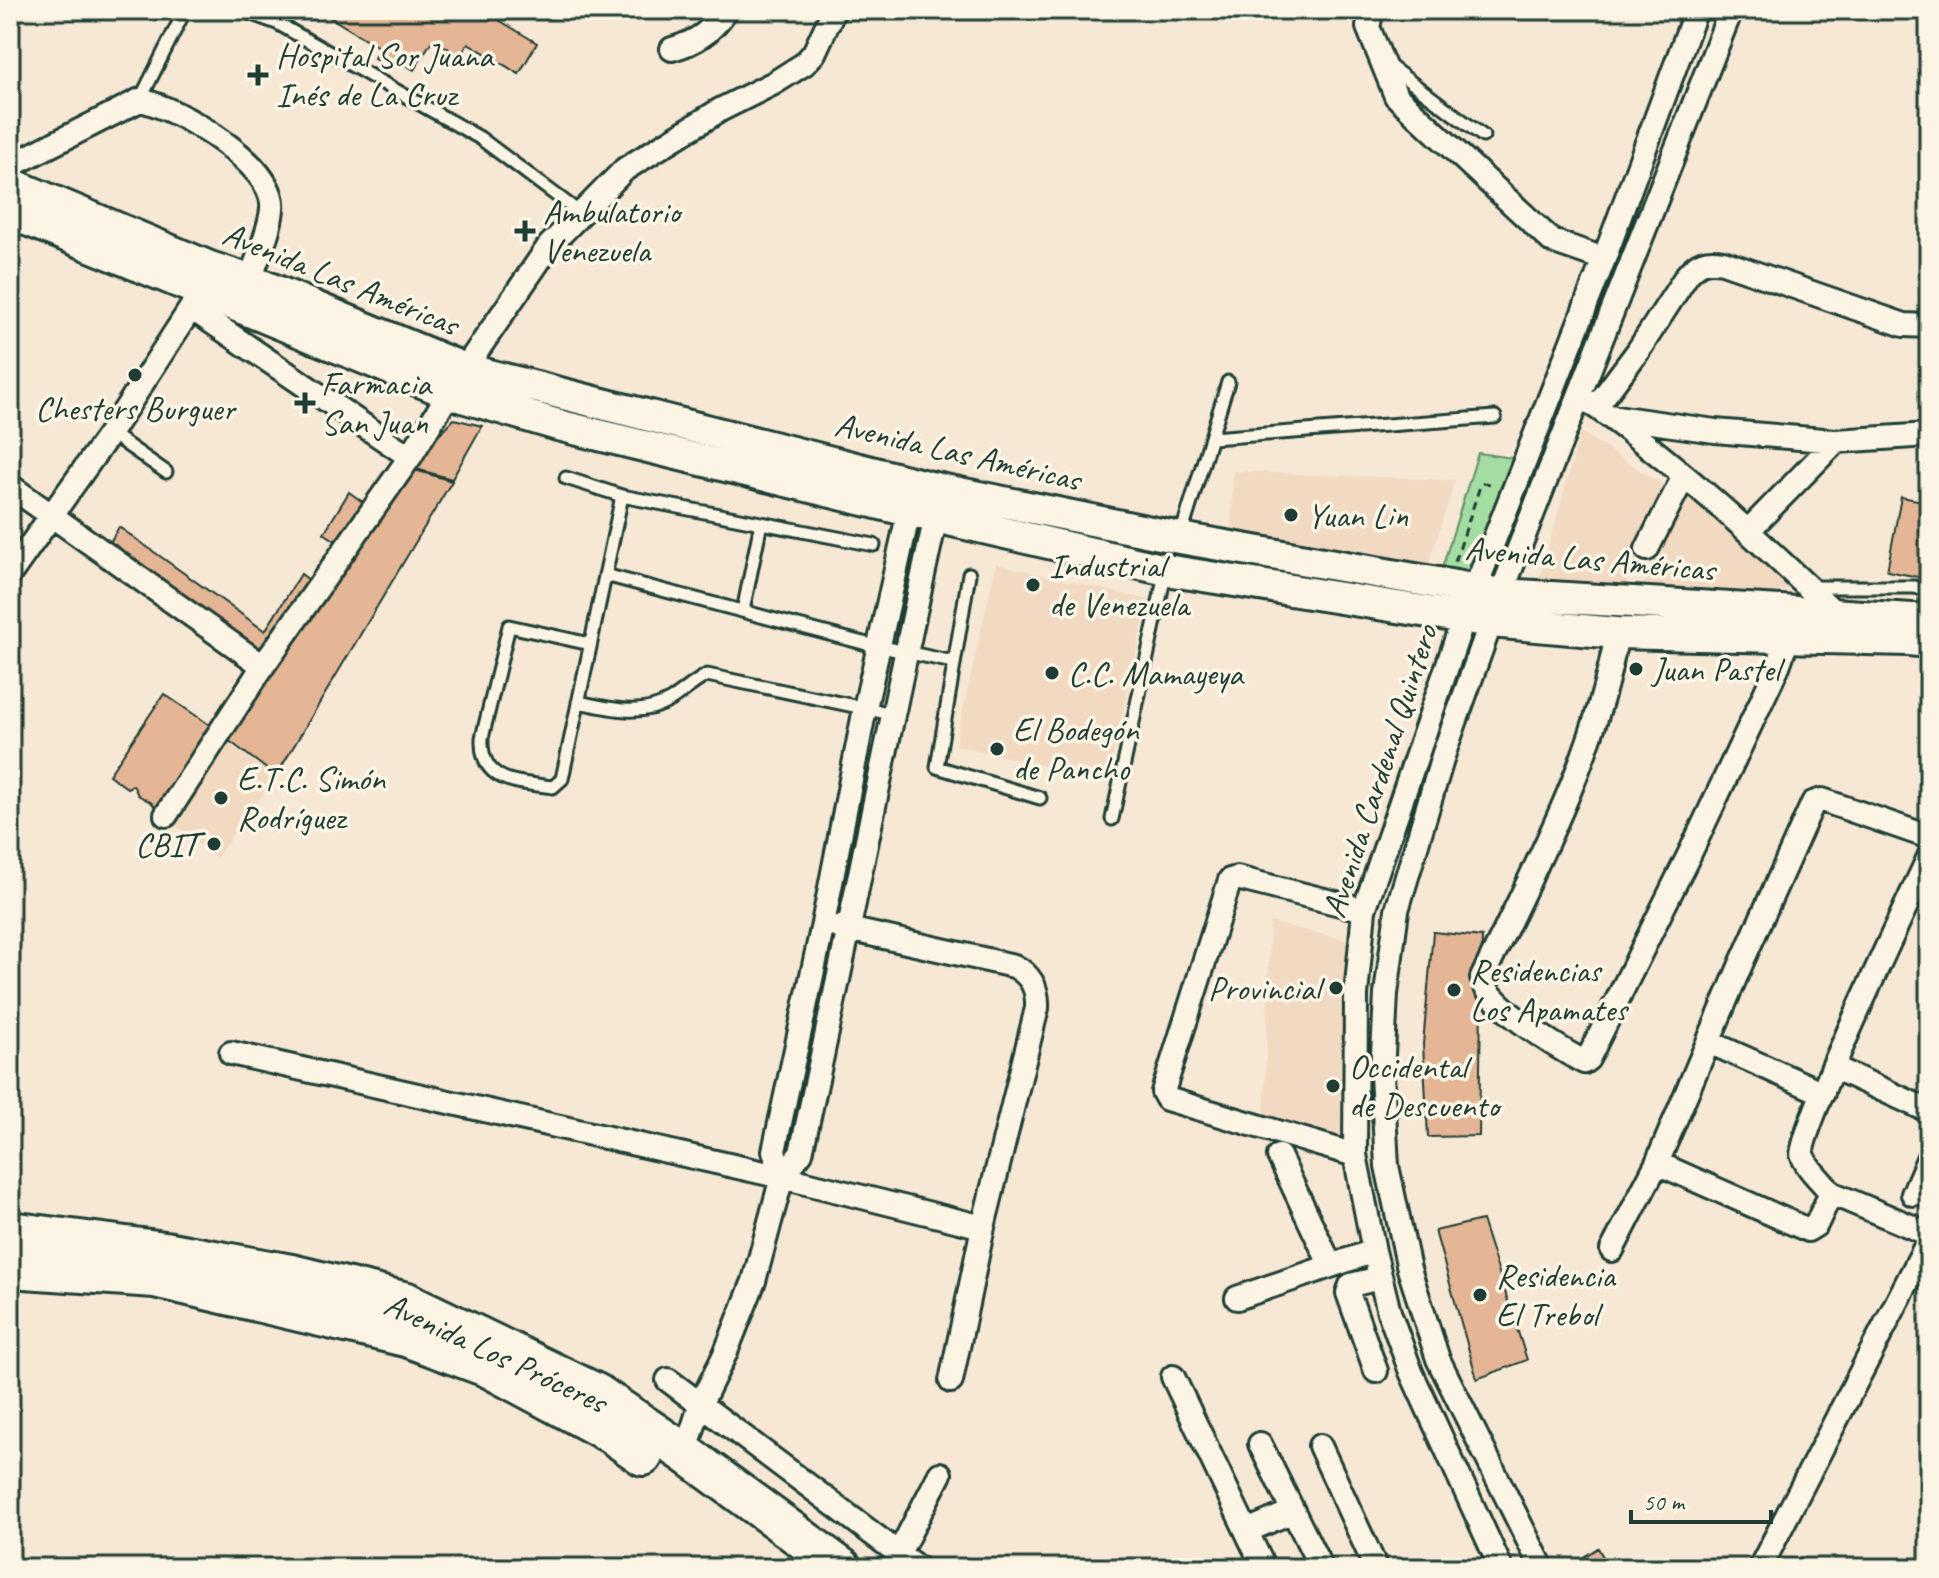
<svg xmlns="http://www.w3.org/2000/svg" width="1939" height="1578" viewBox="0 0 1939 1578" font-family="Caveat,sans-serif">
<rect width="100%" height="100%" fill="#f7e8d5"/>
<filter id="ink" filterUnits="userSpaceOnUse"><feTurbulence type="fractalNoise" baseFrequency=".0125" numOctaves="2"/><feDisplacementMap in="SourceGraphic" scale="16" xChannelSelector="R" yChannelSelector="G"/><feConvolveMatrix kernelMatrix="1 2 1 2 8 2 1 2 1" color-interpolation-filters="sRGB"/></filter>
<g filter="url(#ink)">
<path fill="#f2d9c2" d="M1581 432 1672 491 1625 585 1539 580Z
M1233 471 1455 480 1428 567 1231 531Z
M1684 492 1793 588 1766 595 1644 585Z
M996 564 1148 600 1107 781 955 745Z
M224 740 275 778 216 858 167 819Z
M1270 922 1358 943 1356 1138 1264 1121Z"/>
<path fill="#a4dda2" stroke="#628d6b" stroke-width="2" d="M1478 453 1527 460 1474 586 1438 581Z"/>
<path fill="#e5b695" stroke="#1f3d34" stroke-width="2" d="M318 10H482L537 43 519 74 468 43 461 56 433 39 414 70 397 60 392 69 374 58 380 48Z
M454 419 482 426 452 479 409 467Z
M408 468 452 481 276 776 224 737 264 670 285 658Z
M349 492 372 509 346 548 324 533Z
M1901 497 1929 502V579L1887 571Z
M119 527 265 631 301 574 321 589 264 663 106 549Z
M164 694 217 730 157 810 152 803 138 795 133 785 127 788 109 775Z
M1433 932 1482 937 1479 1136 1428 1137 1423 1044Z
M1482 1220 1527 1360 1477 1379 1435 1231Z
M1598 1548 1609 1568H1566Z"/>
<g fill="none" stroke-linecap="round" stroke-linejoin="round">
<defs>
<path id="lane" d="M240 10 277 23 480 138 580 213
M1388 65 1483 136
M140 100 185 10
M110 433 166 472
M1212 438 1495 417
M566 478 622 496
M1180 538 1228 382
M969 574 937 767 1040 798
M605 575 863 643 953 662
M1810 587H1914L1929 589
M743 611 761 523
M590 644 509 626 482 738C480 784 518 782 553 787L562 779 622 496 874 545
M578 702C609 708 641 718 671 700 683 692 694 682 707 675L892 714
M1112 819 1166 570"/>
<path id="street" d="M1372 10 1368 27 1396 96 1552 241 1604 259
M672 49C697 42 711 32 726 10
M10 166 140 100C176 107 277 165 272 209 270 232 257 258 250 280
M191 308 410 457
M1585 399C1675 462 1757 538 1836 614
M1596 407 1638 351 1687 275C1698 262 1706 259 1723 262L1904 325 1929 326
M1609 416 1715 431 1836 441 1929 435
M10 486 263 666
M1748 531 1836 441
M1647 549 1684 476
M10 574 110 433 191 308 205 279
M1617 633C1596 756 1535 867 1482 978 1486 1005 1560 1049 1584 1062L1588 1059 1692 849 1778 666 1788 638
M166 815 263 666 410 457 457 380 549 246 625 169 720 110 774 83 804 64 814 53 834 10
M839 927 1014 966C1031 975 1038 988 1037 1008L983 1227 951 1381
M1709 1042 1823 1093
M231 1053 782 1177 983 1227
M1833 1067 1929 1111
M1355 1155 1167 1099 1163 1092 1230 880 1237 878 1364 910
M1279 1156 1330 1264
M1657 1163 1741 964 1813 803 1822 800 1929 837
M782 1177 774 1151 823 924 865 708 909 511
M1831 1193C1823 1182 1806 1168 1802 1154 1797 1135 1912 893 1929 857
M1913 1194 1929 1157
M1612 1250 1657 1163 1808 1230 1816 1225 1831 1193 1929 1234
M1237 1298 1374 1251
M1376 1371 1348 1293 1351 1285 1380 1278
M1173 1377 1264 1568
M668 1380 918 1568
M1260 1444 1321 1568
M1320 1446 1376 1568
M685 1453 701 1403 725 1354 754 1281 782 1177 801 1153C848 941 888 728 936 517
M1247 1531 1293 1511
M899 1553 940 1474
M1501 1568 1411 1372 1389 1312 1374 1251 1355 1155 1356 995 1364 910 1464 617 1604 259 1696 10
M1542 1568 1438 1359 1409 1269 1387 1166 1382 1075 1386 994 1397 910 1444 753 1501 594 1731 10
M1760 1568 1929 1240"/>
<path id="secondary" d="M10 183 210 267 250 280 465 369 930 487 1180 538 1501 594 1929 620
M10 213 449 393 558 425 909 511 1166 570 1491 622 1617 633 1909 640 1929 642"/>
<path id="highway" d="M10 1231 165 1251 291 1274 407 1302 596 1393 685 1453 842 1568
M10 1268 155 1278 406 1337 489 1368 610 1433 643 1456"/>
</defs>
<use href="#lane" stroke="#1f3d34" stroke-width="17"/>
<use href="#street" stroke="#1f3d34" stroke-width="28"/>
<use href="#secondary" stroke="#1f3d34" stroke-width="36"/>
<use href="#highway" stroke="#1f3d34" stroke-width="44"/>
<path stroke="#1f3d34" stroke-width="3" stroke-dasharray="8 6" stroke-linecap="butt" d="M1455 562 1481 483 1494 484"/>
<use href="#lane" stroke="#fcf5e5" stroke-width="11"/>
<use href="#street" stroke="#fcf5e5" stroke-width="22"/>
<use href="#secondary" stroke="#fcf5e5" stroke-width="30"/>
<use href="#highway" stroke="#fcf5e5" stroke-width="38"/>
</g>
</g>
<g fill="#1f3d34" stroke="#fcf5e5" stroke-width="3">
<path d="M254 63h8v8h8v8h-8v8h-8v-8h-8v-8h8z"/>
<path d="M521 219h8v8h8v8h-8v8h-8v-8h-8v-8h8z"/>
<circle cx="135" cy="375" r="8"/>
<path d="M301 391h8v8h8v8h-8v8h-8v-8h-8v-8h8z"/>
<circle cx="1291" cy="515" r="8"/>
<circle cx="1033" cy="585" r="8"/>
<circle cx="1636" cy="669" r="8"/>
<circle cx="1052" cy="673" r="8"/>
<circle cx="997" cy="749" r="8"/>
<circle cx="221" cy="798" r="8"/>
<circle cx="214" cy="844" r="8"/>
<circle cx="1336" cy="988" r="8"/>
<circle cx="1454" cy="990" r="8"/>
<circle cx="1333" cy="1086" r="8"/>
<circle cx="1480" cy="1295" r="8"/>
</g>
<g text-anchor="middle" stroke-width="7" stroke-linejoin="round" paint-order="stroke">
<g font-size="34" fill="#1f3d34" stroke="#fcf5e5" text-anchor="start">
<text x="276" y="67">Hospital Sor Juana<tspan x="276" dy="39">Inés de La Cruz</tspan></text>
<text x="543" y="223">Ambulatorio<tspan x="543" dy="39">Venezuela</tspan></text>
<text x="321" y="395">Farmacia<tspan x="321" dy="39">San Juan</tspan></text>
<text x="135" y="420" text-anchor="middle">Chesters Burguer</text>
<text x="1307" y="527">Yuan Lin</text>
<text x="1049" y="577">Industrial<tspan x="1049" dy="39">de Venezuela</tspan></text>
<text x="1652" y="681">Juan Pastel</text>
<text x="1068" y="685">C.C. Mamayeya</text>
<text x="1013" y="741">El Bodegón<tspan x="1013" dy="39">de Pancho</tspan></text>
<text x="237" y="790">E.T.C. Simón<tspan x="237" dy="39">Rodríguez</tspan></text>
<text x="198" y="856" text-anchor="end">CBIT</text>
<text x="1470" y="982">Residencias<tspan x="1470" dy="39">Los Apamates</tspan></text>
<text x="1320" y="1000" text-anchor="end">Provincial</text>
<text x="1349" y="1078">Occidental<tspan x="1349" dy="39">de Descuento</tspan></text>
<text x="1496" y="1287">Residencia<tspan x="1496" dy="39">El Trebol</tspan></text>
</g>
<g font-size="34" fill="#1f3d34" stroke="#fcf5e5">
<text transform="translate(341 278) rotate(22)" y="12">Avenida Las Américas</text>
<text transform="translate(958 451) rotate(13)" y="12">Avenida Las Américas</text>
<text transform="translate(1590 558) rotate(5)" y="12">Avenida Las Américas</text>
<text transform="translate(1379 771) rotate(-72)" y="12">Avenida Cardenal Quintero</text>
<text transform="translate(496 1352) rotate(25)" y="12">Avenida Los Próceres</text>
</g>
</g>
<rect width="1939" height="1578" fill="none" stroke="#fcf5e5" stroke-width="40"/>
<rect x="20" y="20" width="1899" height="1538" fill="none" stroke="#1f3d34" stroke-width="3" filter="url(#ink)"/>
<path d="M1631 1510v12h140v-12" fill="none" stroke="#1f3d34" stroke-width="4"/>
<text x="1643" y="1510" font-size="24" fill="#1f3d34" stroke="#fcf5e5" stroke-width="6" paint-order="stroke">50 m</text>
</svg>
